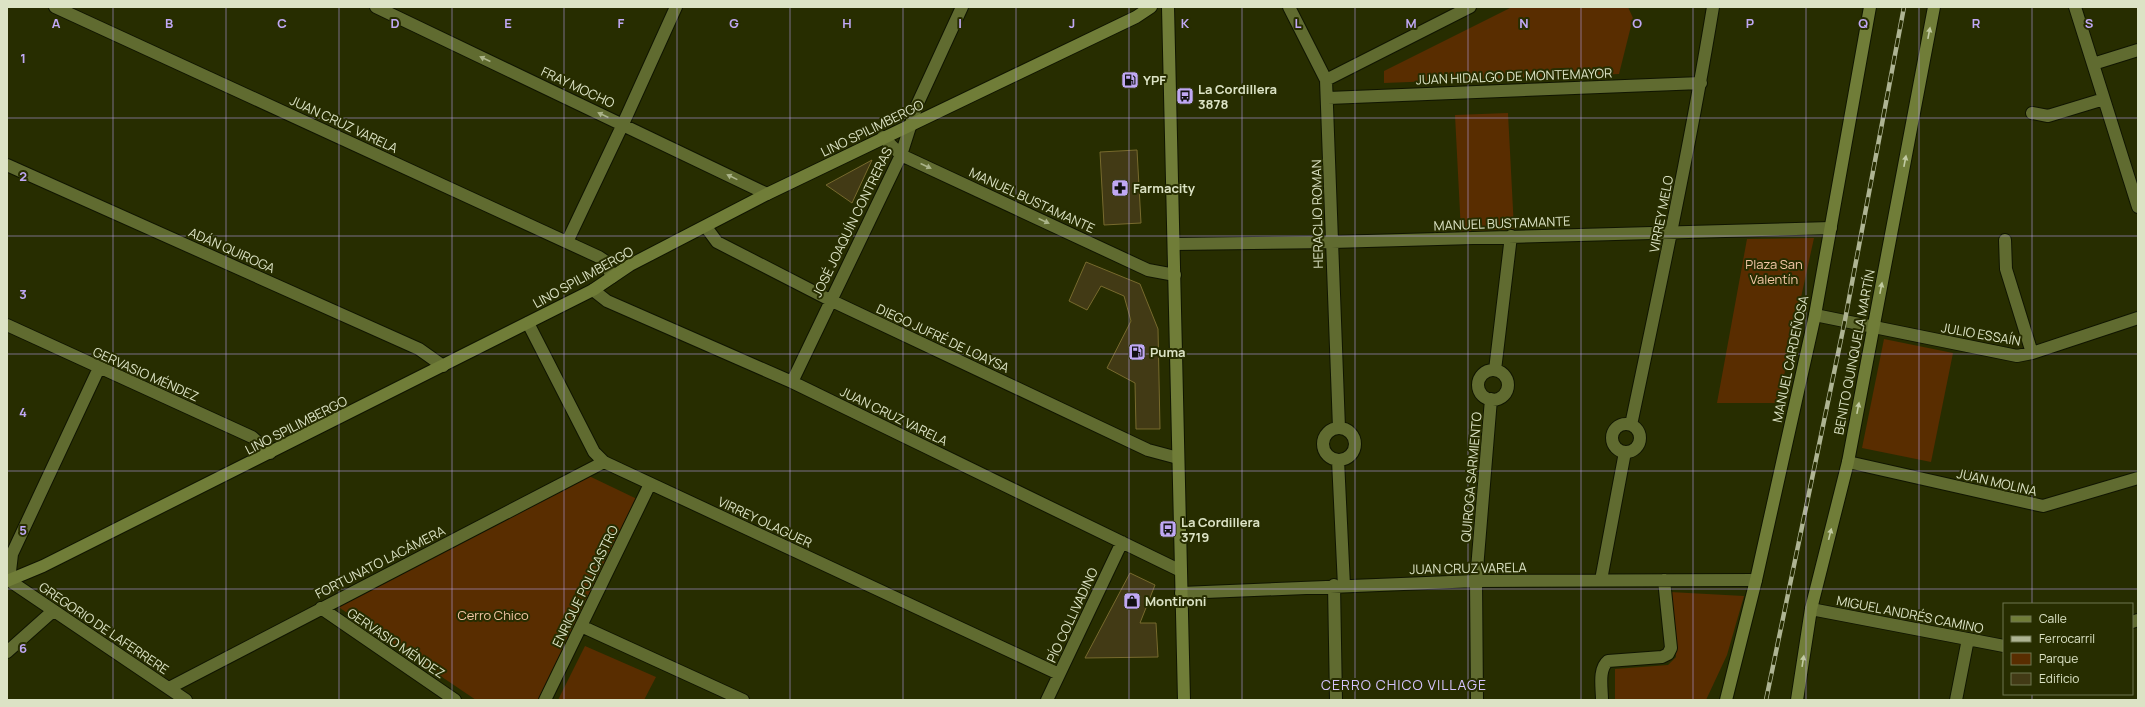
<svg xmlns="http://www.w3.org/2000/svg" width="2145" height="707" viewBox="0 0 2145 707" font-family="Manrope,sans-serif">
<rect width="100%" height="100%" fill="#272d00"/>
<path fill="#592d00" d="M1512 7H1628L1633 18 1619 74 1384 83V71Z
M1508 113 1514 229 1461 232 1455 115Z
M1814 238 1778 403H1717L1747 239Z
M1884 339 1953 353 1931 462 1862 448Z
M589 476 637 499 541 700H476L337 606Z
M1670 592 1744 596 1727 655 1706 700H1615V669L1668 665 1676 657Z
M585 646 656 677 644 700H558Z"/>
<path fill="#423a15" stroke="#776a2d" d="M1137 150 1141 223 1104 225 1100 152Z
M872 160 852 203 826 185Z
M1086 262 1140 284 1158 329 1160 429H1136L1135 383 1107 368 1131 321 1124 296 1101 286 1087 310 1069 301Z
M1130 573 1155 585 1140 623H1156L1158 657 1085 658Z"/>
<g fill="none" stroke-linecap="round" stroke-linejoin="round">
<defs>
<path id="street" d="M55 7 599 257 605 261 612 277
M376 7 767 194
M1289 7 1326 80 1339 428
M2075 7 2138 207
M2093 64 2138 50
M1326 80 1470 7
M1328 98 1701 83
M2032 113 2048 116 2104 99
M883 137 901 155 1148 270 1175 275
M7 165 419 349 443 366
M706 227 717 242 830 300 1148 450 1178 458
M2005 240 2006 269 2032 353
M567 242 623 124 676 7
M1174 244 1332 242 1831 228
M593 290 607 301 792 382 1181 571
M1815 315 2017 356 2032 353 2138 318
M528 323 594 452 604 462 1059 674
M7 325 252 437 270 453
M1495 370 1511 236
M1478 385a15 15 0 1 1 30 0a15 15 0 1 1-30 0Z
M792 382 901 155 917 105 962 7
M1612 438a14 14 0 1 1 28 0a14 14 0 1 1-28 0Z
M1631 425C1660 286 1690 147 1713 7
M1323 444a16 16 0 1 1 32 0a16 16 0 1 1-32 0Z
M1338 460 1344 586
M1848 462 2043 506 2138 478
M7 579 186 700
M9 580 12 554 99 368
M1601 580 1625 452
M1334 585 1336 700
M1181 593 1476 581 1756 580
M321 608 455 700
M1811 609 2004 646
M2132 622 2138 620
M581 626 743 700
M7 652 53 611
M169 688 604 462
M545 700 650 484
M1047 700 1122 542
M1477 700 1476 581 1491 399
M1602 700C1602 688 1598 669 1608 661L1662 657 1668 654 1671 648 1664 580
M1956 700 1968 639"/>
<path id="secondary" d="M1168 7 1184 700
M7 581 43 566 593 290 630 265 767 194 1136 17 1151 7
M1726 700 1756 580 1815 315 1870 7
M1797 700 1811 609 1848 462 1934 7"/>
</defs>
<use href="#street" stroke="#101500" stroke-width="14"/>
<use href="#secondary" stroke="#101500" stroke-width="14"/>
<use href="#street" stroke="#606b30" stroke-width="12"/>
<use href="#secondary" stroke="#707d38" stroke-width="12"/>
<defs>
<path id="rail" d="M1766 700 1845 320 1904 7"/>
</defs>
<use href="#rail" stroke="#aeb493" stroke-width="4.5"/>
<use href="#rail" stroke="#272d00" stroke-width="3" stroke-dasharray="9" stroke-linecap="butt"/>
</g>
<defs><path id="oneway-solid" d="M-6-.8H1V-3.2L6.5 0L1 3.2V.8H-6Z"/></defs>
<g fill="#c1caa2">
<use href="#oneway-solid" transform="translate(1929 33) rotate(-79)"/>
<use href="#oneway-solid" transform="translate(1905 161) rotate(-79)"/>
<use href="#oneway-solid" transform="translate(1881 288) rotate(-79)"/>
<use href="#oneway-solid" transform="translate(1858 408) rotate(-79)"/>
<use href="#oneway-solid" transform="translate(1830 534) rotate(-76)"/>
<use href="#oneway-solid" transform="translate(1803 661) rotate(-81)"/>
</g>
<g fill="#aab389">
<use href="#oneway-solid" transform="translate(485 59) rotate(-155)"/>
<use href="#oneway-solid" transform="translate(603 115) rotate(-155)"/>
<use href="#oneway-solid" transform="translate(926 166) rotate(25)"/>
<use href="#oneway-solid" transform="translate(732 177) rotate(-154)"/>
<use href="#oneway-solid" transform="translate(1044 221) rotate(25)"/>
</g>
<path fill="none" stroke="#c0a8f4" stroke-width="1" stroke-opacity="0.55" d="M113 7V700M226 7V700M339 7V700M452 7V700M564 7V700M677 7V700M790 7V700M903 7V700M1016 7V700M1129 7V700M1242 7V700M1355 7V700M1468 7V700M1581 7V700M1693 7V700M1806 7V700M1919 7V700M2032 7V604M7 118H2138M7 236H2138M7 354H2138M7 471H2138M7 589H2138M2032 694V700"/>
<defs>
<symbol id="fuel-square" viewBox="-11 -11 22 22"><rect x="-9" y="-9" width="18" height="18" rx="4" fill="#c0a8f4" stroke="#272d00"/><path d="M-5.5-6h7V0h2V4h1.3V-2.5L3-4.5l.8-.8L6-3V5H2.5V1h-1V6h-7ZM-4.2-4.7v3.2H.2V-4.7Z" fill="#111"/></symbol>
<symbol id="bus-square" viewBox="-11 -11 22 22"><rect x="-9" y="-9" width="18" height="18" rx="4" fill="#c0a8f4" stroke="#272d00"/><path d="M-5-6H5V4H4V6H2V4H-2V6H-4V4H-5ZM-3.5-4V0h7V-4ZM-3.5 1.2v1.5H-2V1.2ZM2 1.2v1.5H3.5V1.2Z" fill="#111"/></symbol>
<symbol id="pharmacy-square" viewBox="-11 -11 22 22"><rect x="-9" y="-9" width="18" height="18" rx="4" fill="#c0a8f4" stroke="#272d00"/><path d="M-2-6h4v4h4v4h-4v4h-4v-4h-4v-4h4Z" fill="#111"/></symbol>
<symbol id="shop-square" viewBox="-11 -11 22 22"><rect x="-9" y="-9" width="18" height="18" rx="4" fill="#c0a8f4" stroke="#272d00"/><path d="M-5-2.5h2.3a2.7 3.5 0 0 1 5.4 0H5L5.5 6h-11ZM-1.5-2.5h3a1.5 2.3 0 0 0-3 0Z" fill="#111"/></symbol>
</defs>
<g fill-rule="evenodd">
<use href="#fuel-square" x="1120" y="70" width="20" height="20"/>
<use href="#bus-square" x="1175" y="86" width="20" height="20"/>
<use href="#pharmacy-square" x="1110" y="178" width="20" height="20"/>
<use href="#fuel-square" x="1127" y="342" width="20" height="20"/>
<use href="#bus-square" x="1158" y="519" width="20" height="20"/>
<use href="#shop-square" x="1122" y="591" width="20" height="20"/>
</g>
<g text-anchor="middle" stroke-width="4" stroke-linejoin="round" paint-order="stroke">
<g font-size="13" fill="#dce3c5" stroke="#272d00">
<text transform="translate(1514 76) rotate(-2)" y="5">JUAN HIDALGO DE MONTEMAYOR</text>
<text transform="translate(578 87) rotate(25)" y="5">FRAY MOCHO</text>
<text transform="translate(344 124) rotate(25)" y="5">JUAN CRUZ VARELA</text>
<text transform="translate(872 128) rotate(-26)" y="5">LINO SPILIMBERGO</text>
<text transform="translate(1032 200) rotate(25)" y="5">MANUEL BUSTAMANTE</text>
<text transform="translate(1317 214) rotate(-91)" y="5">HERACLIO ROMAN</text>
<text transform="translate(1661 214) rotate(-79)" y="5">VIRREY MELO</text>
<text transform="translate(852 222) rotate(-64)" y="5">JOSÉ JOAQUÍN CONTRERAS</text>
<text transform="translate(1502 223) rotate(-2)" y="5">MANUEL BUSTAMANTE</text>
<text transform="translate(232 250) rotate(24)" y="5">ADÁN QUIROGA</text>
<text transform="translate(583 277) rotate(-29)" y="5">LINO SPILIMBERGO</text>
<text transform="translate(1981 334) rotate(10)" y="5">JULIO ESSAÍN</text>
<text transform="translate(943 338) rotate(25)" y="5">DIEGO JUFRÉ DE LOAYSA</text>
<text transform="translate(1854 352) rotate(-79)" y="5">BENITO QUINQUELA MARTÍN</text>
<text transform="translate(1790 359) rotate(-78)" y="5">MANUEL CARDEÑOSA</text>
<text transform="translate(146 374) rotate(24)" y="5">GERVASIO MÉNDEZ</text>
<text transform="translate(894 416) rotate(26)" y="5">JUAN CRUZ VARELA</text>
<text transform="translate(296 425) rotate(-27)" y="5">LINO SPILIMBERGO</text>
<text transform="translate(1471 477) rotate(-85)" y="5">QUIROGA SARMIENTO</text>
<text transform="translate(1997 482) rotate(13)" y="5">JUAN MOLINA</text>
<text transform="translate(765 522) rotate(25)" y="5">VIRREY OLAGUER</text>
<text transform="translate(380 562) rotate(-27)" y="5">FORTUNATO LACÁMERA</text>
<text transform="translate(1468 568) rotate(-1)" y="5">JUAN CRUZ VARELA</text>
<text transform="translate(585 586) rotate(-64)" y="5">ENRIQUE POLICASTRO</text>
<text transform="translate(1910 614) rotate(11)" y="5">MIGUEL ANDRÉS CAMINO</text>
<text transform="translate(1072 615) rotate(-65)" y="5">PÍO COLLIVADINO</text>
<text transform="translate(104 628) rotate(34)" y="5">GREGORIO DE LAFERRERE</text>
<text transform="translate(396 643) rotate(34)" y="5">GERVASIO MÉNDEZ</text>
</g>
<g font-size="13" font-weight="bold" fill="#dce3c5" stroke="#272d00" text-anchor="start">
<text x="1143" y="85">YPF</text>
<text x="1198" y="94">La Cordillera<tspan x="1198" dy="15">3878</tspan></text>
<text x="1133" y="193">Farmacity</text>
<text x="1150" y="357">Puma</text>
<text x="1181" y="527">La Cordillera<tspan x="1181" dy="15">3719</tspan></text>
<text x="1145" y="606">Montironi</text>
</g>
<g font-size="13" fill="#f5c8a7" stroke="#272d00">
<text x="1774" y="269">Plaza San<tspan x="1774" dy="15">Valentín</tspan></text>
<text x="493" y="620">Cerro Chico</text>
</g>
<g font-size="14" letter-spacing="1" fill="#d4c3fc" stroke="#272d00">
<text x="1404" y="690">CERRO CHICO VILLAGE</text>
</g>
</g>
<g font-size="13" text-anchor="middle" font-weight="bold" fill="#c0a8f4" stroke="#272d00" stroke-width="4" stroke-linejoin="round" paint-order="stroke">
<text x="56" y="28">A</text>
<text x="169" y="28">B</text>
<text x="282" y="28">C</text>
<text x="395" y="28">D</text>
<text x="508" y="28">E</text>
<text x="621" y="28">F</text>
<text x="734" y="28">G</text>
<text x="847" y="28">H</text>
<text x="960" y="28">I</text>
<text x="1072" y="28">J</text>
<text x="1185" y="28">K</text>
<text x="1298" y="28">L</text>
<text x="1411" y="28">M</text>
<text x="1524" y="28">N</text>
<text x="1637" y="28">O</text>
<text x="1750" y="28">P</text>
<text x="1863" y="28">Q</text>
<text x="1976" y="28">R</text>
<text x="2089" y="28">S</text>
<text x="23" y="63">1</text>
<text x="23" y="181">2</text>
<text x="23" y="299">3</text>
<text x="23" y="417">4</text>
<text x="23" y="535">5</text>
<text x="23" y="653">6</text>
</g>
<rect width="2145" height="707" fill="none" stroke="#dce3c5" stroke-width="16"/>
<rect x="2003" y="603" width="130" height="92" fill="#272d00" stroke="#6f764f"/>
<rect x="2011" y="616" width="20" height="6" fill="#707d38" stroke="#6f764f"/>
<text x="2039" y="623" font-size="12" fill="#dce3c5">Calle</text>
<rect x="2011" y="636" width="20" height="6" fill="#aeb493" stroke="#6f764f"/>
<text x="2039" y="643" font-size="12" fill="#dce3c5">Ferrocarril</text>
<rect x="2011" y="653" width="20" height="12" fill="#592d00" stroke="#6f764f"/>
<text x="2039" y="663" font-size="12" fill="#dce3c5">Parque</text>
<rect x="2011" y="673" width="20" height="12" fill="#423a15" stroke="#6f764f"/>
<text x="2039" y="683" font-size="12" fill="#dce3c5">Edificio</text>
</svg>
